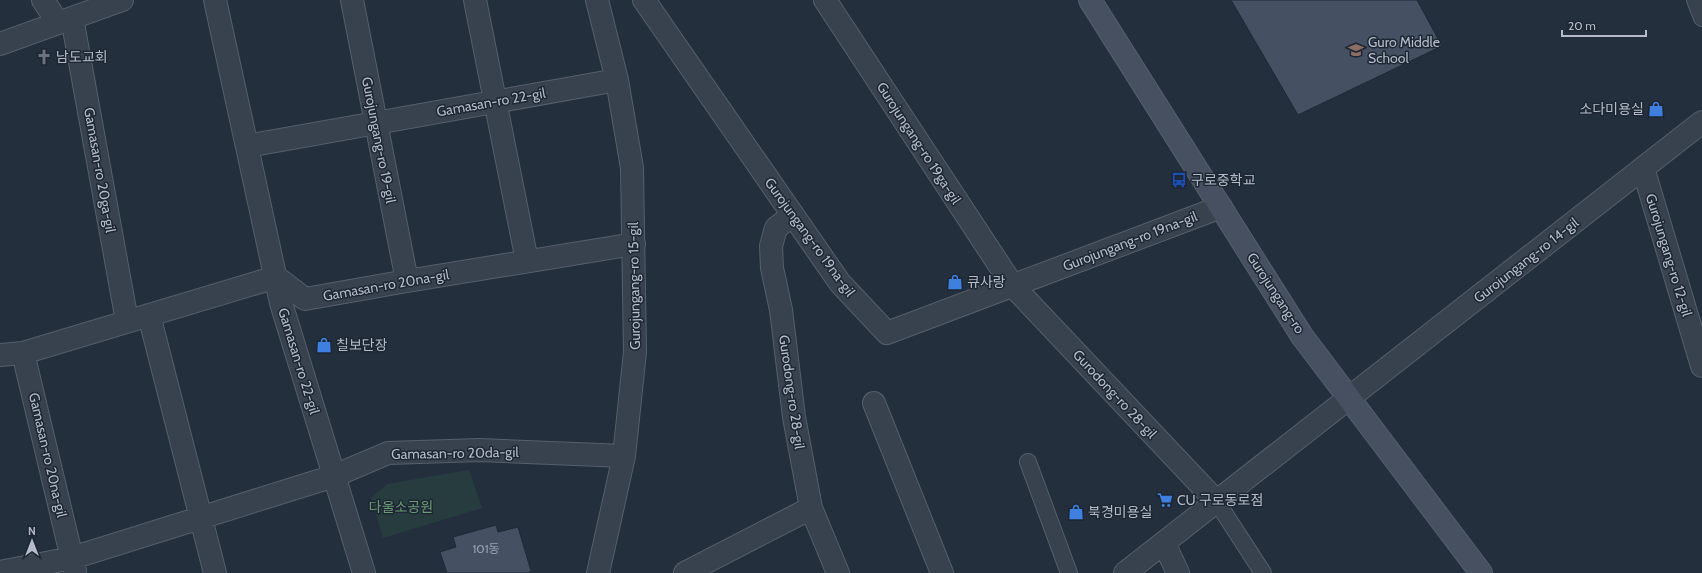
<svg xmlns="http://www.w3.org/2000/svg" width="1702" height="573" viewBox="0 0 1702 573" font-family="Cabin,'Noto Sans KR',sans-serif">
<rect width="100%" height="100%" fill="#242f3e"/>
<path fill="#263c3f" d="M469 470 482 508 383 538 371 498 387 484Z"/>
<path fill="#455162" stroke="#1f2835" d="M1231 0H1417L1442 46 1298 115Z
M496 525 498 532 518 527 531 571 528 573H447L440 552 456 547 453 537Z"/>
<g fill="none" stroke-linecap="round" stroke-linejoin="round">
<defs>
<path id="lane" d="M1695 0 1702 18
M1028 462 1069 573
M1217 502 1263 573"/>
<path id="street" d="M43 0 58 23
M215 0 281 303 364 573
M352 0 407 281
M475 0 527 261
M597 0 617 80 632 168 635 352 624 456 598 573
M644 0 840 283 887 333 1221 207
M825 0 1013 286 1217 502
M72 18 127 321
M0 44 122 0
M247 146 617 80
M1643 168 1702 366
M793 215 776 228 771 246 772 268 781 310 794 417 811 508 838 573
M149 315 215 573
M23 353 75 571
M0 355 23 353 276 277 305 299 407 281 634 244
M874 403 942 573
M1164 543 1178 573
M0 572 72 558 334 476 388 453 480 450 624 456
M685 573 811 508
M1125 573 1702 122"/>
<path id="secondary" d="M1090 0 1302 336 1481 573"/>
</defs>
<use href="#lane" stroke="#565f6c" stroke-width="18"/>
<use href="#street" stroke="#565f6c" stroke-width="24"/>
<use href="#secondary" stroke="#565f6c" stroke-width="24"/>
<use href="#lane" stroke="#38414e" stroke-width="16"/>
<use href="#street" stroke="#38414e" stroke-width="22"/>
<use href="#secondary" stroke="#465061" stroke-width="22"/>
</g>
<defs>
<symbol id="school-bare" viewBox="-9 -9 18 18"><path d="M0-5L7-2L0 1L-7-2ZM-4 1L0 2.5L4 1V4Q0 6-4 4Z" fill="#8d6e63" stroke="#1d2633" stroke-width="2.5" paint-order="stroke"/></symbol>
<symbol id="church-bare" viewBox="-9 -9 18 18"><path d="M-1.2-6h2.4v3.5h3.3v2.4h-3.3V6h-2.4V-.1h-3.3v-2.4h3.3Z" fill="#6b7280" stroke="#1d2633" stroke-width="2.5" paint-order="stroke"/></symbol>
<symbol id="shop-bare" viewBox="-9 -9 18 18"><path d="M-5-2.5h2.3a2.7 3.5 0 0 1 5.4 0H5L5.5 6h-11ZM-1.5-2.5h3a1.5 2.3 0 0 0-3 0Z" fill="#3f7fe0" stroke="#1d2633" stroke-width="2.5" paint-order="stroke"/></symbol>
<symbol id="bus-bare" viewBox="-9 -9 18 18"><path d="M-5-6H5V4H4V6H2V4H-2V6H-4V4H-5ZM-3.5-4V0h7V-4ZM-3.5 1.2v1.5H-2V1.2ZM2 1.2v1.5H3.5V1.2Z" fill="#1a4fb4" stroke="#1d2633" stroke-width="2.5" paint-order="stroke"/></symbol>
<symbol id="supermarket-bare" viewBox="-9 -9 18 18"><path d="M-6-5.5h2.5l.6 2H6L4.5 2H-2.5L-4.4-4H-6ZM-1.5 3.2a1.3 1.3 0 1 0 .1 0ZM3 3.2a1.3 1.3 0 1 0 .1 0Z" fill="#3f7fe0" stroke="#1d2633" stroke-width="2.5" paint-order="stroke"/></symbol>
</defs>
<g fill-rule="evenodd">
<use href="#school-bare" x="1345" y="39" width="22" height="22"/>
<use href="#church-bare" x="33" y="46" width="22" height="22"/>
<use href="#shop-bare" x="1645" y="98" width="22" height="22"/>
<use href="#bus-bare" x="1168" y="169" width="22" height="22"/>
<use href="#shop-bare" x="944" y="271" width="22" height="22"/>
<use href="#shop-bare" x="313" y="334" width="22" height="22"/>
<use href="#supermarket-bare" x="1154" y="489" width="22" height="22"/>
<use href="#shop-bare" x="1065" y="501" width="22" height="22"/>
</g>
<g text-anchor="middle" stroke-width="3" stroke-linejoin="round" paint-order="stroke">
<g font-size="12" fill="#98a1af">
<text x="486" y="553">101동</text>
</g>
<g font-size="14" fill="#b4bcc9" stroke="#1d2633" text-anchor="start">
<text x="1368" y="47">Guro Middle<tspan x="1368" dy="16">School</tspan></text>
<text x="56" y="62">남도교회</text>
<text x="1644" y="114" text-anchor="end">소다미용실</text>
<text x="1191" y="185">구로중학교</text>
<text x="967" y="287">큐사랑</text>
<text x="336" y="350">칠보단장</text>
<text x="1177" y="505">CU 구로동로점</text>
<text x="1088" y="517">북경미용실</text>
</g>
<g font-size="14" fill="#b4bcc9" stroke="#1d2633">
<text transform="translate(491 102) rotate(-10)" y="5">Gamasan-ro 22-gil</text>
<text transform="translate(379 140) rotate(79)" y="5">Gurojungang-ro 19-gil</text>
<text transform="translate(919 143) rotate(57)" y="5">Gurojungang-ro 19ga-gil</text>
<text transform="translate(100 170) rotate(80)" y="5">Gamasan-ro 20ga-gil</text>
<text transform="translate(810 237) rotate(54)" y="5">Gurojungang-ro 19na-gil</text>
<text transform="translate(1130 241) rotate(-21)" y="5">Gurojungang-ro 19na-gil</text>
<text transform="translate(1669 255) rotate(73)" y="5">Gurojungang-ro 12-gil</text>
<text transform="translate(1526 260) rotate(-38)" y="5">Gurojungang-ro 14-gil</text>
<text transform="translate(386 285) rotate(-10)" y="5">Gamasan-ro 20na-gil</text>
<text transform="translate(634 286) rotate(-91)" y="5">Gurojungang-ro 15-gil</text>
<text transform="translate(1276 293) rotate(57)" y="5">Gurojungang-ro</text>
<text transform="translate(299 361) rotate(73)" y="5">Gamasan-ro 22-gil</text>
<text transform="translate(792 392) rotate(82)" y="5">Gurodong-ro 28-gil</text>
<text transform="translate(1115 394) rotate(47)" y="5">Gurodong-ro 28-gil</text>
<text transform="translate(455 453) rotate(-1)" y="5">Gamasan-ro 20da-gil</text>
<text transform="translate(48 455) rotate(77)" y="5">Gamasan-ro 20na-gil</text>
</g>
<g font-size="14" fill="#6b9a76" stroke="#1d2633">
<text x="401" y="512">다울소공원</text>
</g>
</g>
<g transform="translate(32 541)" stroke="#1d2633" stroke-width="3" paint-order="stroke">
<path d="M0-3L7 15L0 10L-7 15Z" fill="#b4bcc9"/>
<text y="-6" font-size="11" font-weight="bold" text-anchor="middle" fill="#b4bcc9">N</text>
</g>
<path d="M1562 30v6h84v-6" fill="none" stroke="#b4bcc9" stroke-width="2"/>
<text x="1568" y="30" font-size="12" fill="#b4bcc9" stroke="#1d2633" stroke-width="3" paint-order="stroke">20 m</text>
</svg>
